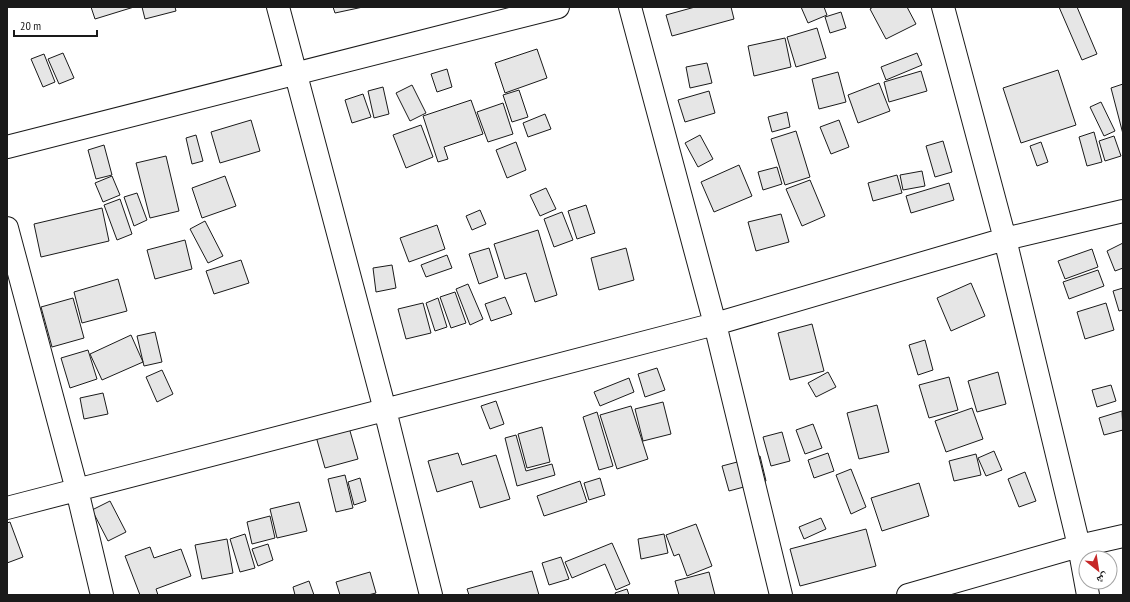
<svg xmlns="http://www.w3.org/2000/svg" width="1130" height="602" viewBox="0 0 1130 602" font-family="'PT Sans Narrow','Noto Naskh Arabic',sans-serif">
<rect width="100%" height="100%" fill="#fff"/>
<path fill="#e6e6e6" stroke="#1a1a1a" d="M91 7H134L95 19Z
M142 7H175L176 11 145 19Z
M333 7H363L335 13Z
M695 7H731L734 19 672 36 666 15Z
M801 7H824L827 15 808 23Z
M873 7H907L916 24 886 39 870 9Z
M1059 7H1077L1097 54 1082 60Z
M841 12 846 28 830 33 825 17Z
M817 28 826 58 796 67 787 37Z
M785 38 791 67 754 76 748 46Z
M537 49 547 78 505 93 495 63Z
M63 53 74 78 59 84 48 59Z
M917 53 922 65 886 80 881 67Z
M44 54 55 82 43 87 31 59Z
M707 63 712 83 690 88 686 67Z
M447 69 452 87 437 92 431 74Z
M1058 70 1076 125 1021 143 1003 88Z
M921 71 927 91 889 102 884 82Z
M838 72 846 102 819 109 812 79Z
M879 83 890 111 858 123 848 95Z
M1123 84V134L1111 88Z
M412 85 426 113 410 121 396 93Z
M383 87 389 114 374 118 368 91Z
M519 90 528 117 512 122 503 95Z
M709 91 715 113 685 122 678 100Z
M363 94 371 117 352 123 345 100Z
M471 100 483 134 444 147 448 159 438 162 423 116Z
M1101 102 1115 131 1104 136 1090 107Z
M503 103 513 134 488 142 477 112Z
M787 112 790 127 772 132 768 117Z
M545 114 551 129 528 137 523 123Z
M251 120 260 151 220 163 211 132Z
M839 120 849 147 831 154 820 127Z
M421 125 433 157 406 168 393 135Z
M796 131 810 177 785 185 771 139Z
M1094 132 1102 162 1087 166 1079 137Z
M196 135 203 161 192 164 186 138Z
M700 135 713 159 698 167 685 143Z
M1114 136 1121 156 1105 161 1099 141Z
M943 141 952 172 935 177 926 146Z
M516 142 526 170 507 178 496 150Z
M1041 142 1048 162 1037 166 1030 146Z
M104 145 112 175 96 179 88 150Z
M166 156 179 211 150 218 136 163Z
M739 165 752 196 714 212 701 182Z
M777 167 782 184 763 190 758 172Z
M922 171 925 186 903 190 900 175Z
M897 175 902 193 873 201 868 183Z
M112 176 120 195 103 202 95 183Z
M225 176 236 206 202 218 192 188Z
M810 180 825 216 802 226 786 189Z
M949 183 954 200 911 213 906 196Z
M546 188 556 209 540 216 530 195Z
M137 193 147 220 134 226 124 197Z
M120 199 132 234 117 240 104 205Z
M586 205 595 233 577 239 568 211Z
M102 208 109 241 41 257 34 224Z
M480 210 486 224 472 230 466 216Z
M562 212 573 240 554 247 544 219Z
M781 214 789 242 756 251 748 222Z
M205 221 223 256 208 263 190 229Z
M437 225 445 249 409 262 400 238Z
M538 230 557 295 535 302 526 273 505 279 494 244Z
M185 240 192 269 155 279 147 250Z
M1123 243V268L1115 271 1107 251Z
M489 248 498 277 479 284 469 254Z
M626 248 634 280 599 290 591 258Z
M1092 249 1098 267 1065 279 1058 261Z
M447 255 452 268 426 277 421 265Z
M241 260 249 283 214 294 206 271Z
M392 265 396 288 376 292 373 268Z
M1098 270 1104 286 1069 299 1063 282Z
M118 279 127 311 82 323 74 292Z
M971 283 985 316 951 331 937 298Z
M468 284 483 319 470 325 456 289Z
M1123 288V310L1119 311 1113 291Z
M455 292 466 323 451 328 440 297Z
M505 297 512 314 491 321 485 304Z
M73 298 84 338 52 347 41 307Z
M438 298 447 327 435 331 426 303Z
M423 303 431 333 406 339 398 309Z
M1106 303 1114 330 1085 339 1077 312Z
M812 324 824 371 790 380 778 333Z
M155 332 162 362 144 366 137 336Z
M131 335 143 362 102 380 90 354Z
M925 340 933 370 918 375 909 345Z
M88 350 97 379 70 388 61 358Z
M657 368 665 390 645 397 638 374Z
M162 370 173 394 157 402 146 377Z
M828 372 836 387 816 397 808 383Z
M998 372 1006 404 977 412 968 381Z
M949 377 958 410 929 418 919 385Z
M629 378 634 392 600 406 594 392Z
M1111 385 1116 401 1097 407 1092 390Z
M103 393 108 414 84 419 80 398Z
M496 401 504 424 490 429 481 406Z
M663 402 671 434 643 441 635 409Z
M877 405 889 452 859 459 847 413Z
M631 406 648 459 617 469 600 415Z
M972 408 983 439 946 452 935 421Z
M1122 411 1123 430 1104 435 1099 418Z
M597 412 613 466 599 470 583 417Z
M348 424 358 459 325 468 315 433Z
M813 424 822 448 805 454 796 430Z
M542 427 550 462 527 468 518 434Z
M782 432 790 461 771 466 763 437Z
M516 435 526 471 552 464 555 475 517 486 505 438Z
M994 451 1002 470 986 476 978 458Z
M458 453 462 465 496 455 510 499 480 508 472 481 437 492 428 461Z
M828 453 834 471 814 478 808 460Z
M976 454 981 475 954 481 949 461Z
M760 456 766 481 729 491 722 466Z
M851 469 866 507 851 514 836 475Z
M1025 472 1036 501 1019 507 1008 479Z
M345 475 353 508 336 512 328 479Z
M360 478 366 501 354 505 348 482Z
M600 478 605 495 589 500 584 483Z
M580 481 587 502 544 516 537 496Z
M919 483 929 516 882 531 871 498Z
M110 501 126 532 108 541 92 510Z
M299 502 307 531 277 538 270 509Z
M270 516 275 538 252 544 247 522Z
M821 518 826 529 804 539 799 527Z
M10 522 23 557 7 563V523Z
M696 524 712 566 687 576 679 554 674 556 666 535Z
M866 529 876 566 800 586 790 549Z
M245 534 255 568 240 572 230 539Z
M664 534 668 553 641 559 638 539Z
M227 539 233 573 202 579 195 545Z
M612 543 630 584 616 590 605 564 572 578 565 562Z
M268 544 273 560 258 566 252 549Z
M150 547 154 558 181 549 191 576 156 589 158 595H140L125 556Z
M561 557 569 579 549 585 542 563Z
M532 571 539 595H469L467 589Z
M370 572 376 593 368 595H340L336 582Z
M709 572 715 595H679L675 581Z
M309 581 314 595H295L293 587Z
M627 589 629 595H616L615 593Z"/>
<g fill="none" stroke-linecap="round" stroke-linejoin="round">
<defs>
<path id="minor" d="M278 7 385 410 431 595
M630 7 715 324 781 595
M943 7 1005 239 1079 546 1088 595
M7 147 558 7
M7 228 77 490 102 595
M7 508 715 324 1005 239 1123 211
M908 595 1079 546 1123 536"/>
</defs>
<use href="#minor" stroke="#1a1a1a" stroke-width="24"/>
<use href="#minor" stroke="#fff" stroke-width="22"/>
</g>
<rect width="1130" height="602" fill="none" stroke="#1a1a1a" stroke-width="16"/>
<g transform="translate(1098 570) rotate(150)"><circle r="19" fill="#ffffff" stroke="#a3a3a3"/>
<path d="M0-3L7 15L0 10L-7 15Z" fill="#c62828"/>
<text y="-6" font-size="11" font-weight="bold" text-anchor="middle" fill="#1a1a1a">ش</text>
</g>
<path d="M14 30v6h83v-6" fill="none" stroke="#1a1a1a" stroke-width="2"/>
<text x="20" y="30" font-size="12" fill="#1a1a1a" stroke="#ffffff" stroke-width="3" paint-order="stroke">20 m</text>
</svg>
